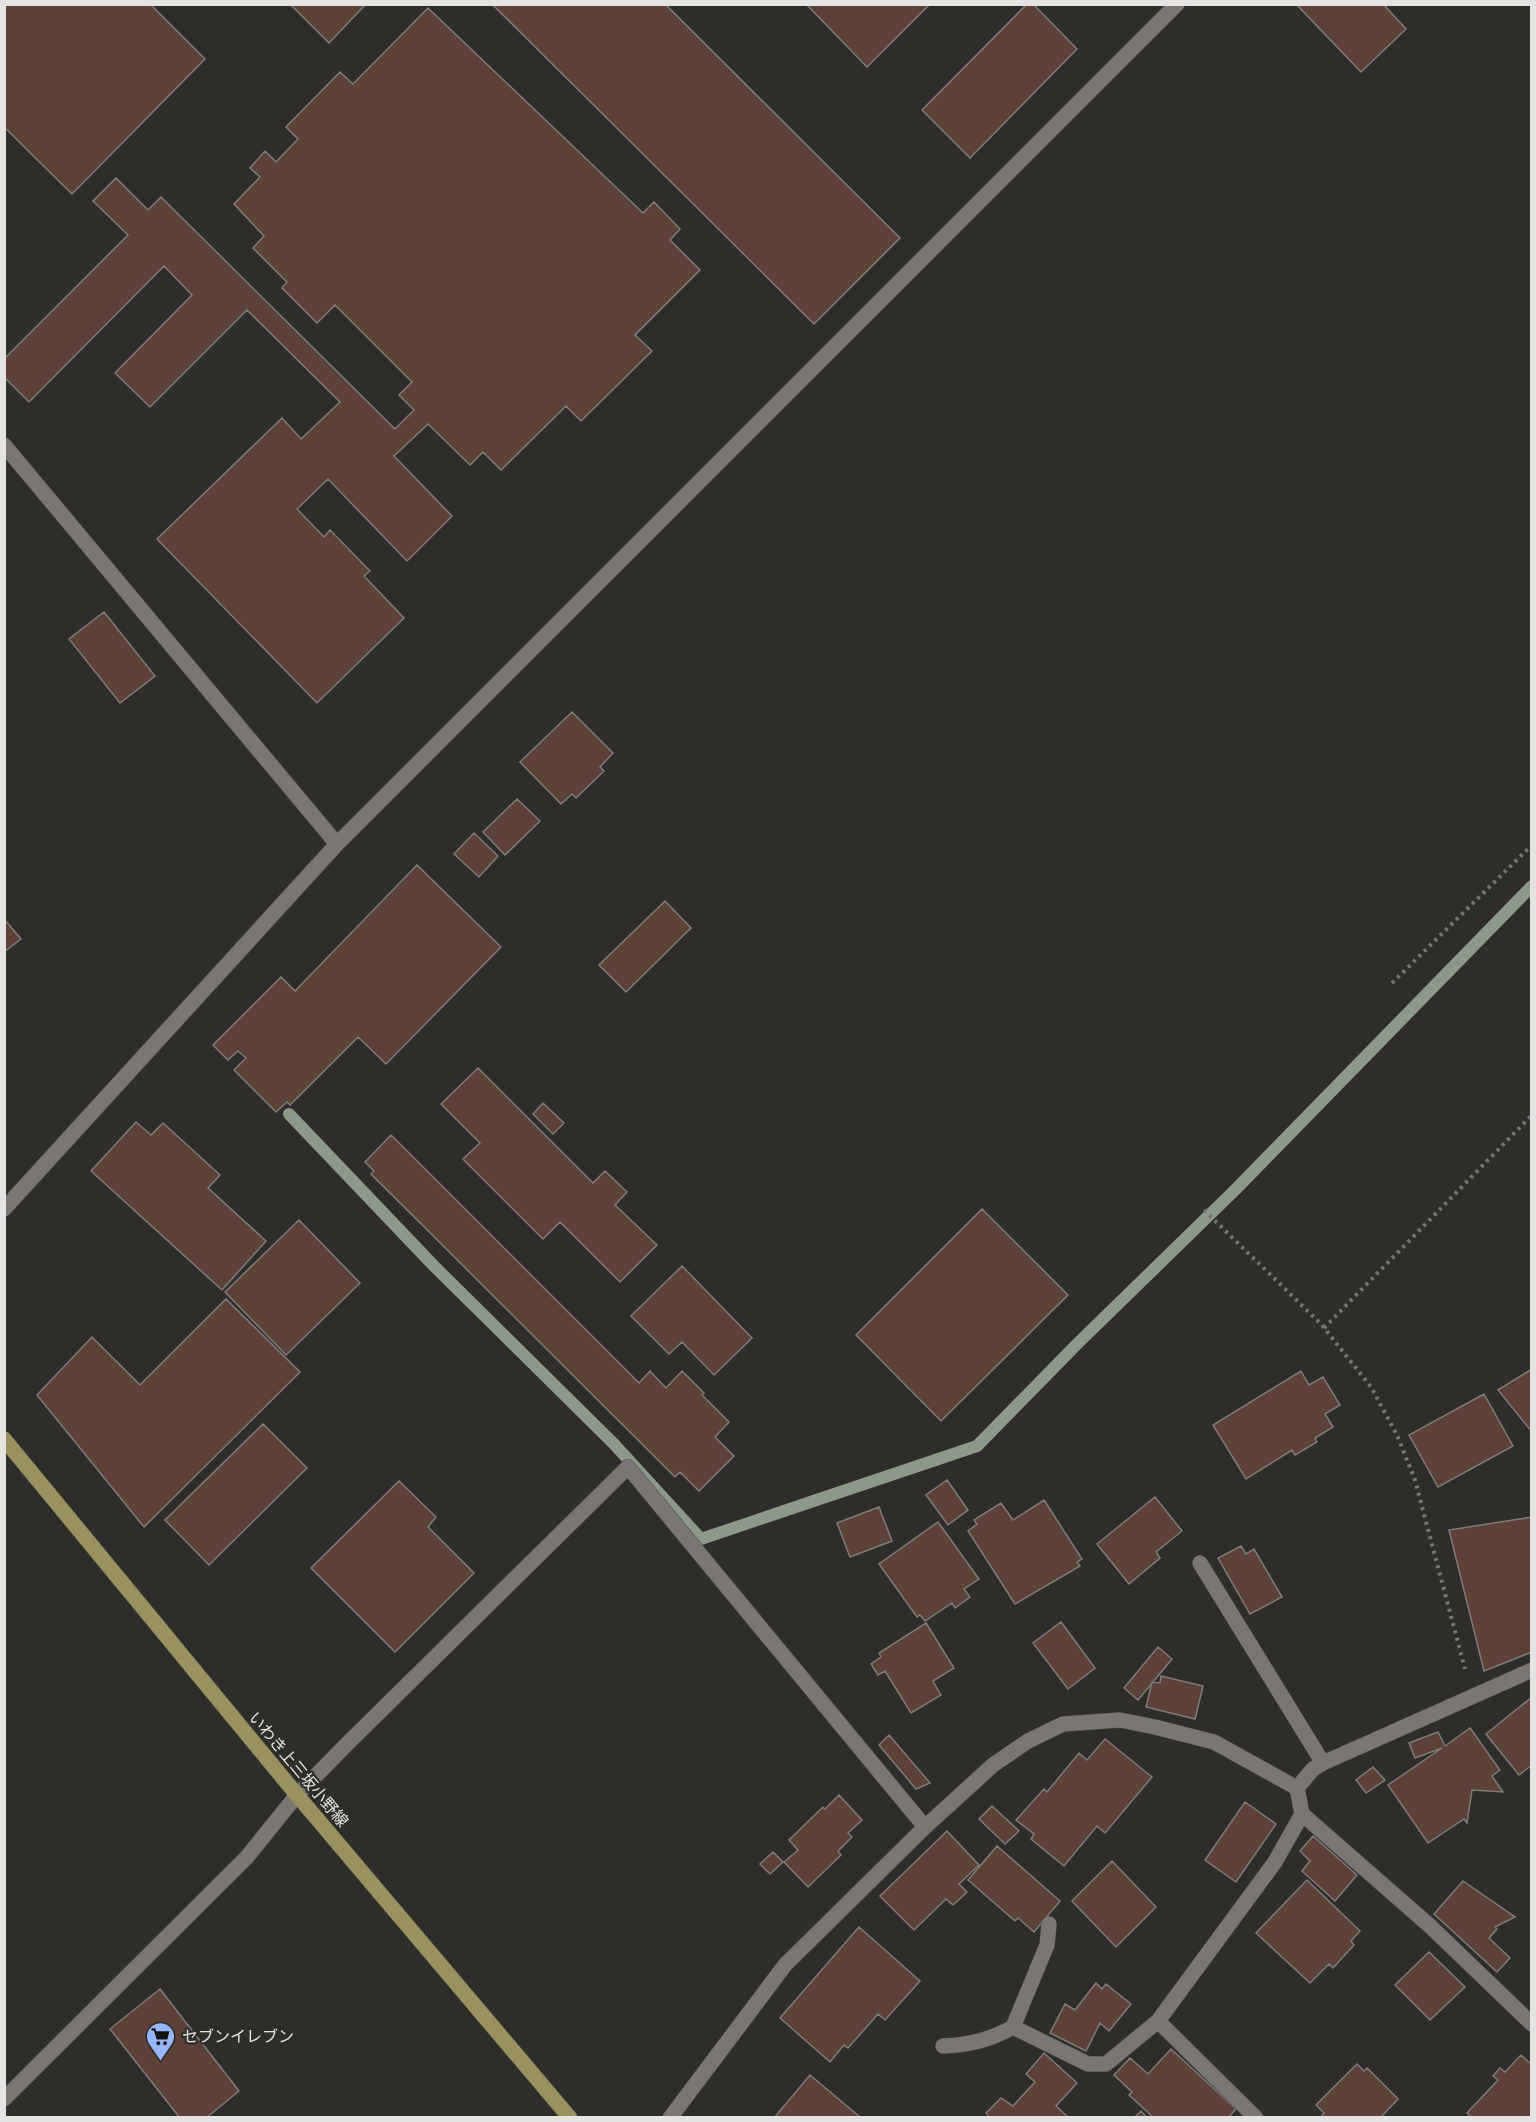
<svg xmlns="http://www.w3.org/2000/svg" width="1536" height="2122" viewBox="0 0 1536 2122" font-family="'Exo 2','Noto Sans JP',sans-serif">
<rect width="100%" height="100%" fill="#2e2d2a"/>
<g fill="none" stroke-linecap="round" stroke-linejoin="round">
<path stroke="#8d9988" stroke-width="12" d="M289 1114 434 1266 614 1444 701 1539 977 1446 1077 1344 1235 1190 1532 886"/>
</g>
<path fill="#5d4138" stroke="#7e7b79" stroke-width="1.5" d="M4 4H150L205 59 72 194 4 127Z
M290 4H366L329 43Z
M492 4H665L900 238 814 324Z
M806 4H930L867 67Z
M1027 4H1033L1077 49 970 158 922 110Z
M1299 4H1383L1406 29 1361 72 1298 6Z
M428 8 643 213 654 202 680 229 670 240 700 270 635 335 652 351 581 421 566 406 501 470 483 452 470 465 428 424 394 456 452 516 407 561 328 479 297 509 324 537 330 530 370 571 364 576 404 618 317 703 157 539 282 418 301 439 340 402 247 310 150 407 115 373 192 295 164 266 29 402 4 377V359L128 235 93 201 116 178 148 210 161 197 395 429 414 410 399 395 412 382 335 305 317 323 282 288 287 282 253 248 264 236 234 204 260 177 250 168 265 151 276 162 298 139 286 127 340 72 353 84Z
M104 612 155 676 120 703 69 639Z
M572 712 613 753 600 767 604 771 576 798 572 794 561 804 520 762Z
M517 799 540 821 505 855 483 832Z
M474 833 498 856 479 877 454 854Z
M417 865 501 947 386 1064 358 1037 290 1105 287 1102 276 1112 234 1070 246 1058 238 1051 228 1060 213 1045 281 977 295 991Z
M665 901 691 928 626 992 599 965Z
M4 919 21 939 4 952Z
M478 1068 593 1183 605 1171 627 1192 615 1205 657 1245 620 1282 560 1222 543 1239 463 1159 480 1143 441 1104Z
M543 1103 564 1123 553 1134 533 1114Z
M136 1122 151 1135 163 1123 220 1175 208 1188 266 1241 222 1290 91 1171Z
M391 1135 639 1383 650 1371 666 1388 682 1371 704 1393 702 1395 729 1422 715 1437 734 1456 699 1491 680 1472 675 1477 371 1174 374 1171 365 1162Z
M982 1209 1068 1295 941 1421 856 1335Z
M299 1220 360 1283 286 1355 225 1292Z
M682 1266 752 1338 714 1375 682 1342 669 1354 631 1316Z
M226 1299 300 1372 144 1527 37 1395 92 1337 140 1385Z
M1532 1369V1432L1498 1390Z
M1301 1371 1309 1385 1323 1377 1340 1405 1325 1414 1333 1427 1315 1438 1317 1442 1295 1455 1292 1450 1246 1479 1213 1425Z
M1484 1394 1513 1446 1438 1487 1409 1435Z
M263 1424 307 1468 209 1565 165 1520Z
M947 1480 968 1510 948 1525 926 1495Z
M399 1481 436 1517 428 1527 474 1573 395 1652 311 1568Z
M1155 1497 1182 1531 1156 1552 1160 1558 1129 1584 1097 1544Z
M1044 1500 1082 1559 1077 1562 1080 1566 1015 1604 968 1531 977 1524 974 1520 1001 1503 1013 1520Z
M879 1507 892 1541 850 1557 837 1523Z
M1532 1517V1652L1484 1671 1449 1530Z
M938 1522 979 1579 964 1589 970 1597 955 1608 952 1603 925 1621 920 1615 917 1617 879 1564Z
M1241 1546 1246 1554 1254 1549 1282 1597 1250 1614 1218 1558Z
M1061 1622 1095 1668 1068 1689 1033 1643Z
M926 1623 954 1668 933 1681 941 1695 911 1713 885 1671 878 1675 871 1664 881 1657 879 1653Z
M1158 1647 1172 1659 1138 1700 1124 1688Z
M1161 1676 1203 1686 1195 1719 1146 1707 1152 1682 1160 1683Z
M1532 1697V1765L1519 1775 1486 1734Z
M1470 1728 1500 1770 1492 1776 1503 1792 1472 1790 1467 1823 1464 1819 1428 1843 1388 1785 1442 1748 1415 1758 1409 1743 1438 1732 1445 1746Z
M889 1735 930 1783 916 1789 879 1745Z
M1105 1739 1152 1777 1105 1833 1097 1826 1064 1866 1031 1839 1034 1834 1016 1820 1044 1789 1047 1792 1079 1753 1087 1760Z
M1373 1767 1385 1780 1366 1793 1356 1780Z
M839 1795 862 1820 848 1833 852 1837 838 1851 841 1855 808 1887 784 1862 798 1850 789 1840 823 1807 825 1809Z
M1245 1802 1276 1824 1236 1882 1205 1860Z
M992 1806 1019 1831 1005 1844 979 1819Z
M947 1831 979 1865 959 1884 967 1892 953 1905 946 1899 914 1930 880 1896Z
M1313 1836 1357 1875 1335 1901 1302 1871 1310 1861 1300 1851Z
M997 1846 1060 1901 1034 1932 1018 1918 1015 1921 968 1880Z
M773 1852 783 1862 770 1874 760 1864Z
M1112 1861 1156 1907 1116 1947 1072 1901Z
M1307 1880 1360 1931 1351 1941 1354 1945 1333 1968 1329 1964 1310 1983 1256 1933Z
M1463 1881 1515 1917 1495 1927 1497 1929 1489 1938 1510 1958 1497 1972 1434 1914Z
M859 1927 920 1981 885 2020 878 2014 848 2048 844 2045 830 2062 780 2018Z
M1429 1952 1465 1987 1430 2020 1395 1985Z
M1096 1983 1102 1989 1106 1984 1131 2004 1109 2031 1100 2023 1086 2051 1050 2033 1065 2004 1075 2010Z
M160 1989 239 2091 206 2118H180L110 2029Z
M1171 2049 1236 2109 1228 2118H1154L1129 2095 1132 2092 1114 2075 1130 2058 1148 2074Z
M1044 2053 1077 2083 1056 2106 1069 2118H990L986 2113 1001 2098 1013 2106 1035 2082 1026 2074Z
M1521 2055 1532 2065V2118H1472L1467 2113 1498 2080 1493 2076 1500 2068 1505 2072Z
M1357 2064 1364 2071 1367 2068 1398 2099 1380 2118H1320L1324 2113 1316 2105Z
M810 2075 861 2118H774Z
M1141 2111 1147 2118H1134Z"/>
<g fill="none" stroke-linecap="round" stroke-linejoin="round">
<defs>
<path id="minor" d="M4 445 337 844
M4 1209 337 844 1177 4
M1200 1563 1323 1763
M1302 1814 1430 1926 1532 2024
M1158 2021 1275 1862 1302 1814 1297 1788
M1013 2027 1047 1945 1049 1924
M943 2046C969 2045 990 2040 1013 2027L1088 2064H1106L1158 2021 1256 2118
M4 2099 247 1857 297 1795 346 1745 628 1467 925 1827
M670 2118 785 1965 925 1827 993 1765 1028 1741 1063 1724 1120 1720 1155 1727 1214 1742 1297 1788 1313 1769 1323 1763 1532 1670"/>
<path id="major" d="M4 1439 297 1795 570 2118"/>
</defs>
<use href="#minor" stroke="#4d4b49" stroke-width="16"/>
<use href="#major" stroke="#4d4b49" stroke-width="16"/>
<path stroke="#767572" stroke-width="4" stroke-dasharray="3 4.5" stroke-linecap="butt" d="M1392 983 1532 845
M1204 1210 1321 1324 1371 1387 1397 1435 1415 1480 1465 1669
M1324 1328 1532 1115"/>
<use href="#minor" stroke="#797674" stroke-width="15"/>
<use href="#major" stroke="#98935e" stroke-width="15"/>
</g>
<defs>
<symbol id="supermarket-pin" viewBox="-11 -11 22 30"><path d="M0 17L-7.5 6A9.5 9.5 0 1 1 7.5 6Z" fill="#96b6fd" stroke="#2e2d2a"/><path d="M-6-5.5h2.5l.6 2H6L4.5 2H-2.5L-4.4-4H-6ZM-1.5 3.2a1.3 1.3 0 1 0 .1 0ZM3 3.2a1.3 1.3 0 1 0 .1 0Z" fill="#111"/></symbol>
</defs>
<g fill-rule="evenodd">
<use href="#supermarket-pin" x="144" y="2020" width="33" height="45"/>
</g>
<g text-anchor="middle" stroke-width="4.5" stroke-linejoin="round" paint-order="stroke">
<g font-size="16" fill="#e5e4e2" stroke="#2e2d2a">
<text transform="translate(299 1769) rotate(50)" y="6">いわき上三坂小野線</text>
</g>
<g font-size="16" fill="#e5e4e2" stroke="#2e2d2a" text-anchor="start">
<text x="182" y="2042">セブンイレブン</text>
</g>
</g>
<rect width="1536" height="2122" fill="none" stroke="#e5e4e2" stroke-width="12"/>
</svg>
